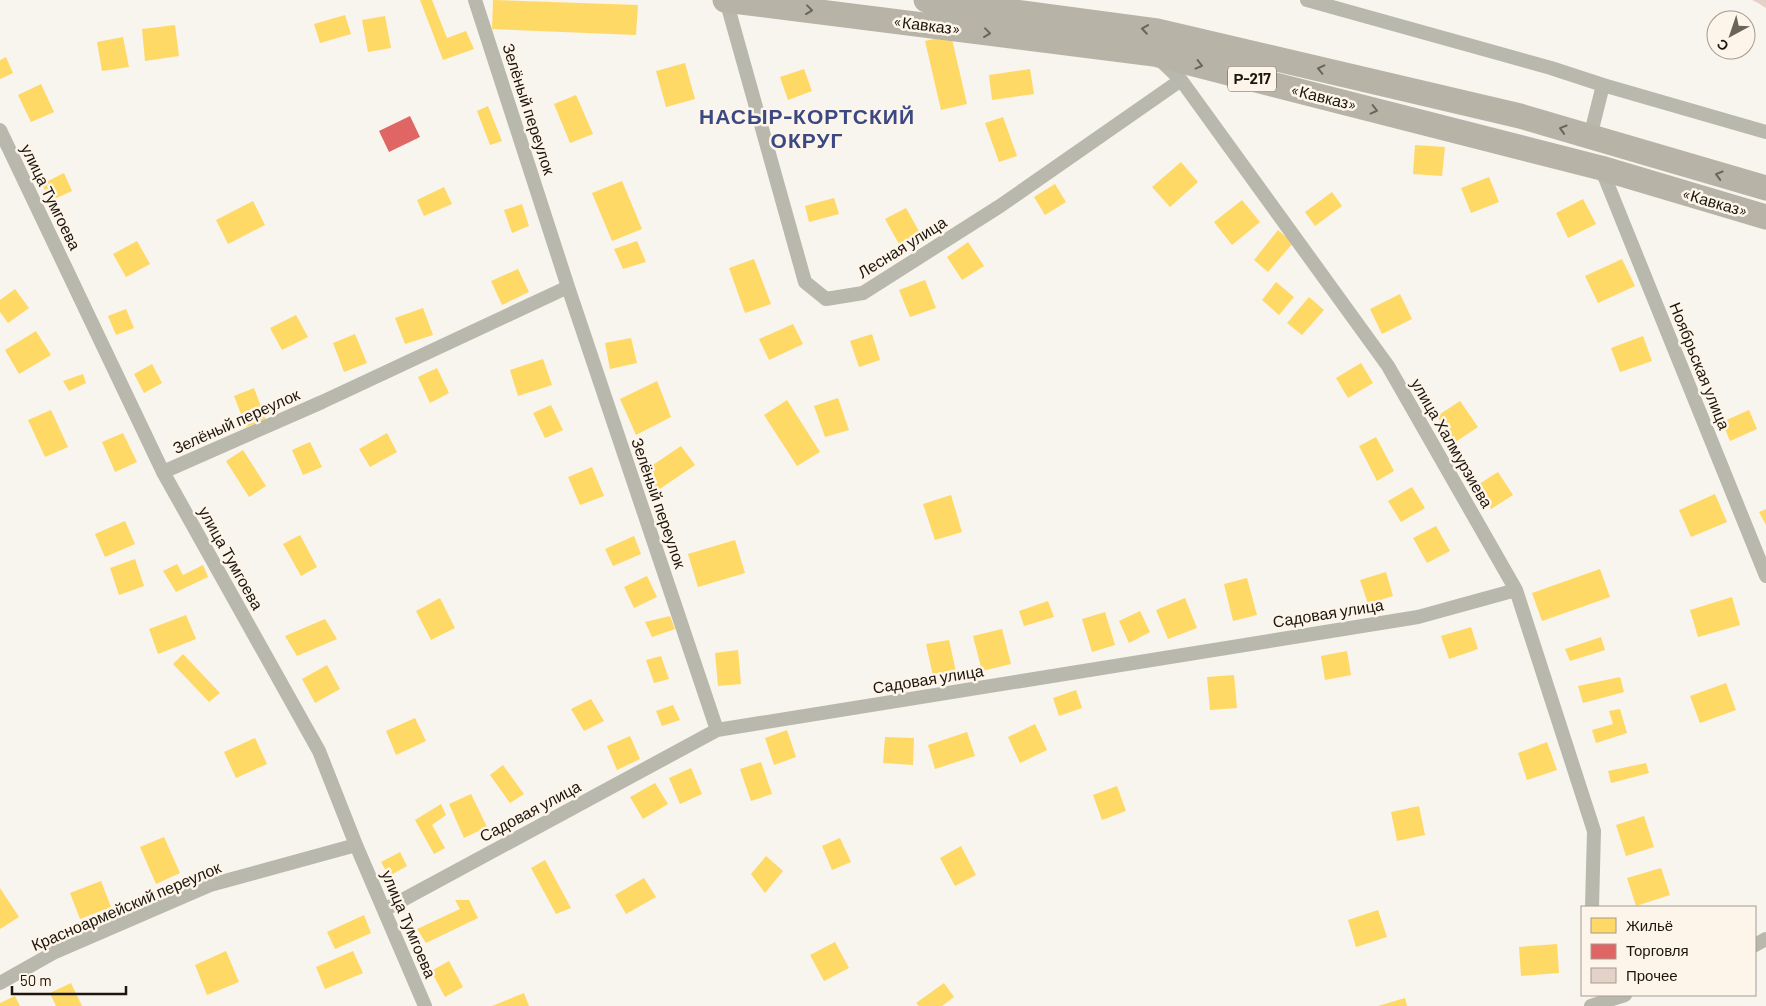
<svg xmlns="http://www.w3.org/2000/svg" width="1766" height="1006" viewBox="0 0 1766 1006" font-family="Barlow,sans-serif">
<rect width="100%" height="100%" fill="#f8f4ee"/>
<path fill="#ffd966" d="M420 0H432L447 38 466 31 474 49 443 60Z
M493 0 638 5 636 35 492 29Z
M345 15 351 34 320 43 314 24Z
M385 16 391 48 368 52 362 20Z
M175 25 179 56 145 61 142 29Z
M951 35 967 104 941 110 925 41Z
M123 37 129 67 102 71 97 42Z
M6 57 13 73 0 79V60Z
M685 63 695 99 666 107 656 71Z
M804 69 812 91 788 100 780 77Z
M1030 69 1034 94 992 100 989 75Z
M41 84 54 112 31 122 18 95Z
M576 95 593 134 570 143 554 104Z
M488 106 502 141 490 145 477 111Z
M1003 117 1017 156 999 162 985 123Z
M1415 145 1445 147 1442 176 1413 174Z
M1181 162 1198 182 1170 207 1152 187Z
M64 173 72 191 50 201 42 184Z
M1489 177 1499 202 1471 213 1461 188Z
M622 181 642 229 612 241 592 193Z
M1055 184 1066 202 1045 215 1034 197Z
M444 187 452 204 424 216 417 200Z
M1332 192 1342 206 1315 226 1305 212Z
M834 198 839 214 809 222 805 206Z
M1583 199 1596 224 1568 238 1556 213Z
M1242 200 1260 222 1232 245 1214 222Z
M253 201 265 225 228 244 216 220Z
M522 204 529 226 512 233 504 210Z
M906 208 920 233 899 244 885 219Z
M1278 230 1293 243 1268 272 1254 260Z
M137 241 150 264 126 277 113 254Z
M637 241 646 262 623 269 614 249Z
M968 242 984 266 962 280 947 257Z
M754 259 771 304 745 313 729 268Z
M1622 259 1635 286 1598 303 1585 276Z
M518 269 529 292 502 305 491 281Z
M925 280 936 308 910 317 899 290Z
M1276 282 1294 297 1279 315 1262 300Z
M15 289 29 308 8 323 0 312V300Z
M1400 294 1412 319 1382 334 1370 309Z
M1309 297 1324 310 1302 335 1287 323Z
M423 308 433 335 405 344 395 318Z
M126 309 134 328 116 335 108 316Z
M296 315 308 337 282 350 270 328Z
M793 324 803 344 769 360 759 339Z
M36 331 51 355 19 374 5 350Z
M355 334 367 363 344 372 333 343Z
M872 334 880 360 859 367 850 341Z
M1643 336 1652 361 1620 372 1611 348Z
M631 338 637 363 610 369 605 343Z
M543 359 552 385 518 396 510 370Z
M1361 363 1373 383 1348 398 1336 378Z
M152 364 162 383 144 393 134 374Z
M437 368 449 393 430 403 418 377Z
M83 374 86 383 69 391 63 381Z
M657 381 671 417 636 435 620 399Z
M254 388 266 420 246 427 234 396Z
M838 398 849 430 825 437 814 406Z
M787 400 820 452 797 466 764 415Z
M1460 401 1478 427 1454 443 1437 416Z
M551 405 563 430 545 438 533 413Z
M51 410 68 447 45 457 28 420Z
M1749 410 1757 429 1730 441 1722 422Z
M123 433 137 462 115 472 102 442Z
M387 433 397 452 370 467 359 449Z
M1376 437 1394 471 1377 481 1359 446Z
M310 442 322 467 303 475 292 450Z
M681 446 695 465 654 493 641 473Z
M243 450 266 486 249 497 226 461Z
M592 467 604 496 580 505 568 477Z
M1498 472 1513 495 1491 509 1476 486Z
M1412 487 1425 508 1401 522 1388 501Z
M1715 494 1727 522 1691 537 1679 510Z
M951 495 962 532 935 540 923 504Z
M1766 509V525L1759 512Z
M125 521 135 544 105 557 95 534Z
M1436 526 1450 551 1427 563 1413 538Z
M300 535 317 567 301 576 283 544Z
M634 536 641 554 613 566 605 549Z
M735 540 745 573 698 587 688 554Z
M135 559 144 586 119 595 110 568Z
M177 564 183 575 203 565 208 577 176 592 163 571Z
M1600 569 1610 597 1542 621 1532 593Z
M1386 572 1393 596 1368 604 1360 580Z
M647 576 657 597 634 608 624 587Z
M1247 578 1257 615 1233 621 1224 584Z
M1732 597 1740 625 1698 637 1690 610Z
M440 598 455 628 431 640 416 611Z
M1185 598 1197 628 1168 639 1156 610Z
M1048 601 1054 617 1024 626 1019 611Z
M1140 611 1150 632 1129 643 1119 621Z
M1105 612 1115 645 1092 652 1082 619Z
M186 615 196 639 158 654 149 629Z
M670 616 675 629 652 637 645 622Z
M325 619 337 639 297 656 285 636Z
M1471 627 1478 649 1449 659 1441 636Z
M1002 629 1011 664 982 671 973 636Z
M1601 637 1605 650 1570 661 1565 649Z
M949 640 956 672 933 676 926 644Z
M738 650 741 684 718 686 715 653Z
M1347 651 1351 675 1325 680 1321 656Z
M183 654 220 693 209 702 173 664Z
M661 656 669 679 654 683 646 660Z
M327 665 340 689 315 703 302 679Z
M1234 675 1237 708 1210 710 1207 677Z
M1620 677 1624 692 1583 703 1578 686Z
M1726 683 1736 710 1700 723 1690 696Z
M1076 690 1082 708 1059 716 1053 698Z
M591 699 604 721 584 731 571 709Z
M673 705 680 720 662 726 656 711Z
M1620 709 1627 733 1596 743 1592 730 1613 724 1609 711Z
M415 718 426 741 396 755 386 731Z
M1035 724 1047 750 1020 763 1008 737Z
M787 730 796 757 774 765 765 738Z
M967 732 975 756 935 769 928 745Z
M630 736 640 759 617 770 607 746Z
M885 737 914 738 913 765 883 763Z
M255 738 267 764 236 778 224 752Z
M1547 742 1557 770 1527 780 1518 753Z
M761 762 772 794 751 801 740 769Z
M1646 763 1649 773 1611 783 1608 771Z
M503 765 524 794 510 803 490 775Z
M691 768 702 794 680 804 669 778Z
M655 783 668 804 643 819 630 797Z
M1117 786 1126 811 1102 820 1093 795Z
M471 794 487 827 464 838 449 804Z
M441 804 446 815 432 825 445 848 434 854 415 820Z
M1419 806 1425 835 1397 841 1391 812Z
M1644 816 1654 847 1626 856 1616 825Z
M164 837 180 873 156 884 140 847Z
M840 838 851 862 832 870 822 846Z
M961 846 976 875 955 886 940 858Z
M400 852 407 866 389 876 381 862Z
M766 856 783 871 765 893 751 874Z
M545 860 571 908 556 914 531 868Z
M1661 868 1670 895 1636 906 1627 878Z
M644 878 656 897 626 914 615 895Z
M101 881 111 907 80 919 70 893Z
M0 888 19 917 0 929Z
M455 900H469L478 918 426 943 417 929 460 909Z
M1378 910 1387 937 1356 947 1348 920Z
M364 915 371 933 335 949 327 932Z
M835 942 849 968 824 981 810 955Z
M1557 944 1559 973 1521 976 1519 947Z
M226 951 239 982 207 995 195 965Z
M353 951 363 973 325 989 316 967Z
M449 961 463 987 445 997 431 971Z
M71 983 82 1006H56L50 993Z
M944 983 954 997 942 1006H919L916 1003Z
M524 993 529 1006H492Z
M15 996 20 1006H0V1003Z
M1405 998 1407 1006H1378Z"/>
<path fill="#e06666" d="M410 116 420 137 389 152 379 131Z"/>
<path fill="#e4d1c8" d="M1752 0H1766V8L1758 3Z"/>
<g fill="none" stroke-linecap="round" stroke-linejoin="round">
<path stroke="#b9b8ad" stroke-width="14" d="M475 0 568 287 717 730
M726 0 805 282 826 299 863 293 1000 206 1181 80
M1307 0 1551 68 1603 85 1766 132
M1160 60 1181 80 1388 366 1516 590 1594 831 1592 907
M0 130 163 472 319 751 356 845 425 1006
M1590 137 1603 85
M1601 168 1766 576
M163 472 322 402 568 287
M384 910 717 730 1418 617 1516 590
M1755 945 1766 939
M0 983 55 952 210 885 356 845
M1591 1006 1625 995"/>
<path stroke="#b7b4a7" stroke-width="25" d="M725 0 1154 54 1601 168 1766 217
M926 0 1157 31 1520 116 1766 188"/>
</g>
<defs><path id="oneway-chevron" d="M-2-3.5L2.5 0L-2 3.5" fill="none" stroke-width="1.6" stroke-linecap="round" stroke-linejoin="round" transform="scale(1.25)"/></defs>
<g stroke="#6a655a">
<use href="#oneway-chevron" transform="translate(809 10) rotate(7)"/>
<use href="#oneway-chevron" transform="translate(1145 29) rotate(-172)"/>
<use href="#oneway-chevron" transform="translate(987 33) rotate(7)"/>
<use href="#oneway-chevron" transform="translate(1199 65) rotate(14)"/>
<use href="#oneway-chevron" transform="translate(1321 69) rotate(-167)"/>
<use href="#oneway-chevron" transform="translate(1374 110) rotate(14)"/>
<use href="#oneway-chevron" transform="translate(1563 129) rotate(-163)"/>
<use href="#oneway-chevron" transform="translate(1719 175) rotate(-164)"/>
</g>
<g text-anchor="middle" stroke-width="5" stroke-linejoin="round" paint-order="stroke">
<rect fill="#fdf5e9" stroke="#60594e" stroke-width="1" x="1228" y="66.5" width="48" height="25" rx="4"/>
<g font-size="15" font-weight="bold" fill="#1d160c">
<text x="1252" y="84">Р-217</text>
</g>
<g font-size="16" fill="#1d160c" stroke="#fdf5e9">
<text transform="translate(927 25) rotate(7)" y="6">«Кавказ»</text>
<text transform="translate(1324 97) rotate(14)" y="6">«Кавказ»</text>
<text transform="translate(529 109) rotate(72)" y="6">Зелёный переулок</text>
<text transform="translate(51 197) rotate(64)" y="6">улица Тумгоева</text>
<text transform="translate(1715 202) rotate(16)" y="6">«Кавказ»</text>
<text transform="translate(902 247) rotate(-32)" y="6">Лесная улица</text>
<text transform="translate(1700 366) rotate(68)" y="6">Ноябрьская улица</text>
<text transform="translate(236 421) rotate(-24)" y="6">Зелёный переулок</text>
<text transform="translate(1452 443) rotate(60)" y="6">улица Халмурзиева</text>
<text transform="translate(659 503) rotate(71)" y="6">Зелёный переулок</text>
<text transform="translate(231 558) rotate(61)" y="6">улица Тумгоева</text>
<text transform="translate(1328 613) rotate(-9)" y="6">Садовая улица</text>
<text transform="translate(928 679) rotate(-9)" y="6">Садовая улица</text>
<text transform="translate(530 811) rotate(-28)" y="6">Садовая улица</text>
<text transform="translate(126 906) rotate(-23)" y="6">Красноармейский переулок</text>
<text transform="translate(409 924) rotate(67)" y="6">улица Тумгоева</text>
</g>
<g font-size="21" font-weight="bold" letter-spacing="1" fill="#3a4883" stroke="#fdf5e9">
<text x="807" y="124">НАСЫР-КОРТСКИЙ<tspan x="807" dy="24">ОКРУГ</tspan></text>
</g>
</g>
<rect x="1581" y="906" width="175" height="90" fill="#fdf5e9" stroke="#a39c91"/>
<rect x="1591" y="918" width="25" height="15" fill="#ffd966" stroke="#a39c91"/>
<text x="1626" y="931" font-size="15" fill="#1d160c">Жильё</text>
<rect x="1591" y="944" width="25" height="15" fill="#e06666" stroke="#a39c91"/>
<text x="1626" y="956" font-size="15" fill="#1d160c">Торговля</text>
<rect x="1591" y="968" width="25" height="15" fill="#e4d1c8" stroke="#a39c91"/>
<text x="1626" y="981" font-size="15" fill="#1d160c">Прочее</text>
<g transform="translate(1731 35) rotate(220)"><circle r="24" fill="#fdf5e9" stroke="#a39c91"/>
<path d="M0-4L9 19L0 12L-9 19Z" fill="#6a645b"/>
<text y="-8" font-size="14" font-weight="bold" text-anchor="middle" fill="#1d160c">С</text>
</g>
<path d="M12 986v8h114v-8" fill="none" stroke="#1d160c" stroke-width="2.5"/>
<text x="20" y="986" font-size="15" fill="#1d160c" stroke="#fdf5e9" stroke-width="4" paint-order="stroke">50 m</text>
</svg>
